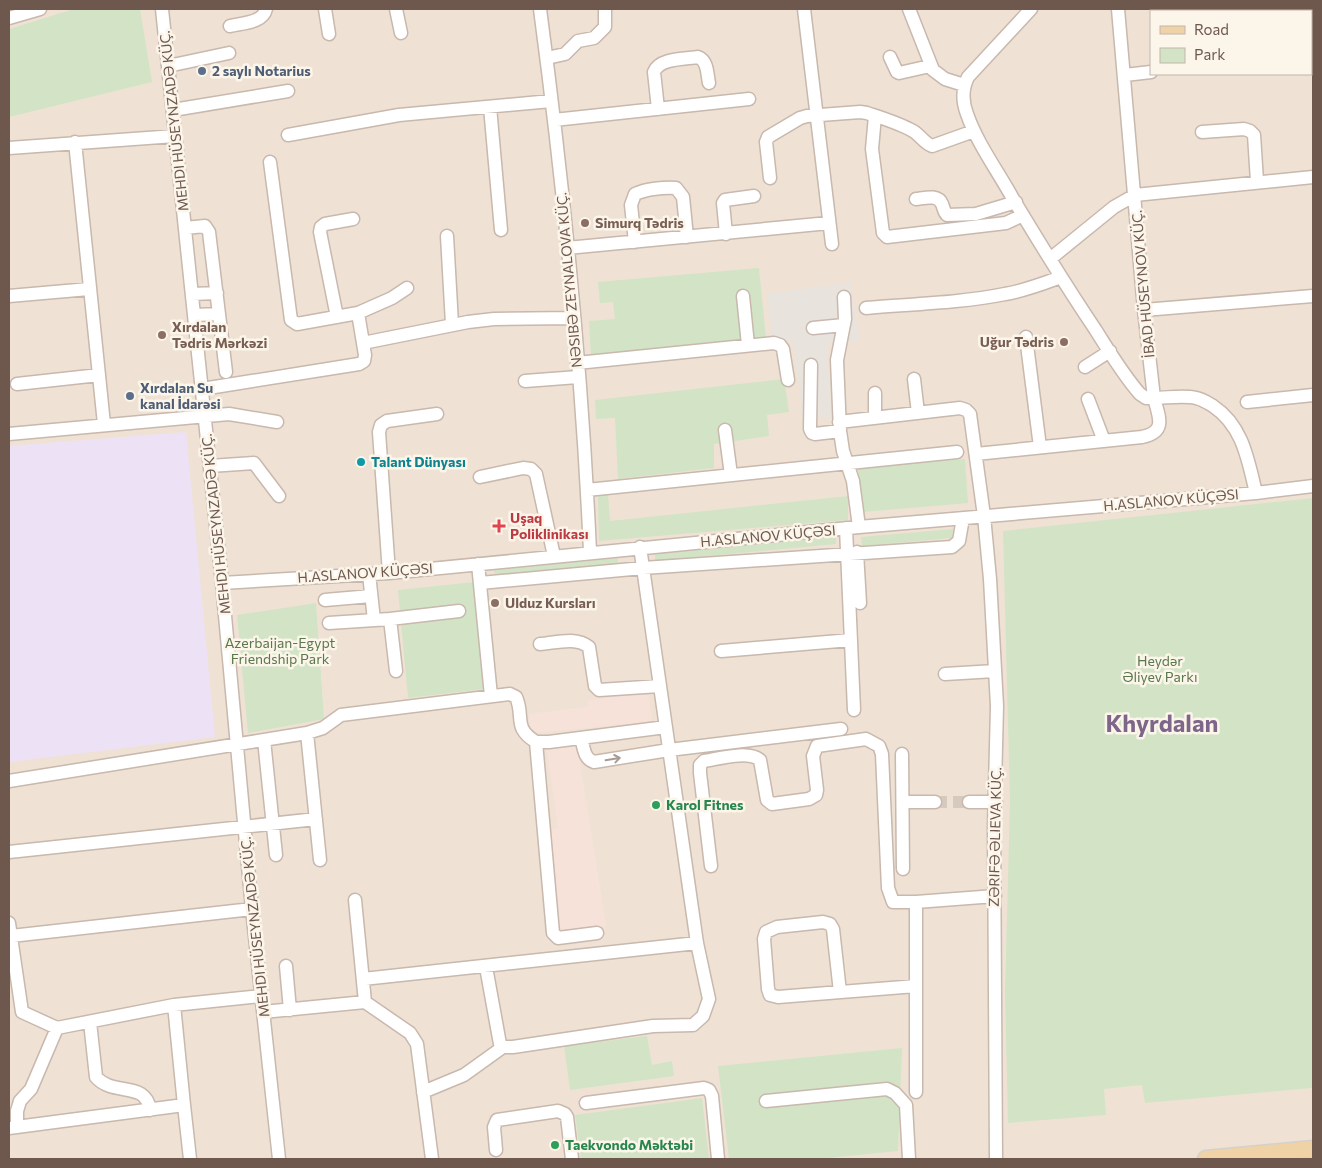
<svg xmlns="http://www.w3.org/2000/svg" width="1322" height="1168" viewBox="0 0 1322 1168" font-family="Commissioner,sans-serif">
<rect width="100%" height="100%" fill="#f9f0e5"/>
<path fill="#efe2d4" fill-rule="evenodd" d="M9 9H1313V1159H9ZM1151 11H1311V74H1151Z"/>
<path fill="#f7e2da" d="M648 693 652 722 531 733 529 714 588 707 589 700Z
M577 746 606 926 558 930 548 830 558 828 547 749Z"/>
<path fill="#e9e3de" d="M850 282 860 341 826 345 832 417 803 420 793 341 772 338 767 294Z"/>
<path fill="#ede2f5" d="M186 432 215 737 9 762V446Z"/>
<path fill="#d2e4c5" d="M74 9H140L152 82 9 117V29Z
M759 268 766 338 591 357 589 321 615 319 613 302 600 303 598 282Z
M784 379 789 412 767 415 769 436 714 444V468L618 479 615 418 596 419 595 400Z
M965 459 968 503 863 512 858 468Z
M608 494 610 521 848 496V520L599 541 598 495Z
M1313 498V1101L1312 1088 1145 1103 1142 1085 1104 1089 1106 1115 1008 1123 1005 993 1010 801 1003 531Z
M953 529 952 538 862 546 861 537Z
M836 537V544L655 561V554Z
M618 558V564L495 576 494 570Z
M474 582 484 689 408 698 398 590Z
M316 603 324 719 248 733 237 615Z
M647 1036 652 1065 672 1061 674 1076 570 1090 564 1046Z
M902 1048 898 1151 818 1159H729L718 1066Z
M702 1098 709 1159H581L575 1115Z"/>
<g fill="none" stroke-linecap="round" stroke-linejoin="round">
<path stroke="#d6cabf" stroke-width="12" stroke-dasharray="12 6" stroke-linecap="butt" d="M935 802H969"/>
<defs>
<path id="minor" d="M162 9 222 583 252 909 279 1159
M325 9 329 34
M396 9 401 33
M540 9C564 189 582 371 590 552
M804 9 832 244
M909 9 933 70 945 79 964 85
M1118 9 1144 310 1154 398C1167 398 1183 395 1196 398 1202 399 1208 403 1213 406 1243 426 1248 460 1256 493
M9 18 40 9
M230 26C242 23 263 23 266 9
M1311 53H1313
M890 57 897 72 899 73 930 66
M547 58 565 54 578 41 594 38 605 27V9
M168 66 229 53
M1125 75 1151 72
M490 107 501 230
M658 109 654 72C659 58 685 59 698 57 708 61 707 74 709 83
M173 110 288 91
M875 116 872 149 883 233 887 237 1006 223 1023 215
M554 120 749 99
M1202 132 1244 129 1250 131 1254 135 1257 181
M288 135 399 115 551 101
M75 142 104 424
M9 148 175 136
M270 162 291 320 297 324 358 313 392 298 407 288
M770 178 766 142 768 137 800 118 807 116 860 112 867 113C882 118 899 123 913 131 920 135 924 143 932 146L974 131
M916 199C925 198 938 194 942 204 944 209 944 212 947 215L976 214 1016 202
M185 228 205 226 209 232 226 372
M726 234 723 203 725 200 754 196
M447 236 452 324
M635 242 631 205 635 194C646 189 664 187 676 188L683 197 687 237
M567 248 829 223
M1050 259 1114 207 1135 195 1313 177
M192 294 217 293
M9 296 89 289
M743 296 748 345
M844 297 845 319 837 360 840 431 843 451 853 481 859 527
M866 308C912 304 960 303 1005 294 1024 291 1042 284 1061 277
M1144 310 1313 296
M194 315 219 314
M337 317 320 232 321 227 325 224 353 219
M813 328 844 325
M1026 337 1040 447
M363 343 468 322 494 319 573 318
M577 363 774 343 780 345 783 349 788 380
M811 365 810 429 812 433 815 434 840 431
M1085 367 1110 351
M914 379 918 413
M525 381 578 377
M17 384 99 375
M202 389 359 364 364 361 365 355 358 313
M1088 399 1104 441
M1247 402 1313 395
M875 418V393
M839 422 960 408 966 410 970 414 984 516 990 579 997 706 994 827 996 1159
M725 430 731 475
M9 434 229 414 277 422
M976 454 1142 437C1167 432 1159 417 1154 398H1146L1140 394C1123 375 1109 351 1095 329 1066 286 1039 242 1012 197 997 170 977 143 967 114 962 101 962 89 968 77L1031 9
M210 466 254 463 279 496
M480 477 523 468 531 469 536 474 554 556
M587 490 957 452
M846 528 854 710
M857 552 860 603
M478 564 491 696
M389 573 379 432 381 425 387 421 437 414
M369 574 374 620
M222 583 389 573 859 527 1256 493 1313 486
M480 583 643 568 952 547 959 541 963 518
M325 600 371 596
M390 619 459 611
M329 623 390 619 396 671
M540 644C555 643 576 636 589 647L595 686 599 690 660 686
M721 651 851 640
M945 674 995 671
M307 733 320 860
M581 738C584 748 584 759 594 762L669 750 841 729
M264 740 276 855
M536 742H549L666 727
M902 754 903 869
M9 781 307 733 323 728 341 715 510 694 516 697C525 717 512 727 536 742L553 933 558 938 597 933
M903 802H935
M969 802H996
M9 852 316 819
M711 866 700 773V765L704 761C718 759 748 750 760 760L767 800 772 804 809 799 816 795 817 790 813 756 817 746 866 739 879 746 882 754 888 888 893 902H916L995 896
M355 900 365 1002 410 1033 417 1044 432 1159
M916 902V1092
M9 923 22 1012 57 1028 174 1005 261 996
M11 936 252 909
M286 966 290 1010
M486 967 500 1044 503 1047H513L653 1026 693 1025 703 1016 709 999 697 943 640 547
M363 979 697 943
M840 992 833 929 830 924 823 922 777 927 766 932 764 939 768 989 770 995 778 997 916 986
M263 1012 365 1002
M90 1022 96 1077C113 1097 146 1080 150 1110
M423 1092 464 1075 503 1047
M766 1101 887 1089 895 1093 906 1105 909 1159
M586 1103 704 1088 709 1090 712 1096 718 1159
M184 1105 190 1159
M17 1127V1111L20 1101 31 1089 57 1028
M9 1128 184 1105 174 1005
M496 1150 494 1127 497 1120 558 1111 565 1114 567 1117 572 1159"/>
<path id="major" d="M1206 1159 1313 1149"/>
</defs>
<use href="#minor" stroke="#c8b8ad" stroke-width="15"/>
<use href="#major" stroke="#d6d0cd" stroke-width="19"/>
<use href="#minor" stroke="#fff" stroke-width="12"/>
<use href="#major" stroke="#efd2a6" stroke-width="16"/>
</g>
<defs><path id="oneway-shaft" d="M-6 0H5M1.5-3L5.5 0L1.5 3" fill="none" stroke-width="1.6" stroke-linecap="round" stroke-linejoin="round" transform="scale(1.25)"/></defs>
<use stroke="#a89b95" href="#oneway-shaft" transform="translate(613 759) rotate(-9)"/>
<g fill="#5c6f8a" stroke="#fcf5ea" stroke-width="2">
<circle cx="202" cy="71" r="5"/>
<circle cx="130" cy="396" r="5"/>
</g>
<g fill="#8d6e63" stroke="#fcf5ea" stroke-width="2">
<circle cx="585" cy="223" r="5"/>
<circle cx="162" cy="335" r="5"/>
<circle cx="1064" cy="342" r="5"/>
<circle cx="495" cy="603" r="5"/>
</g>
<circle fill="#0f9aa8" stroke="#fcf5ea" stroke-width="2" cx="361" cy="462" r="5"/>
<path fill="#e0444e" stroke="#fcf5ea" stroke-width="2" d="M496.5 518.5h5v5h5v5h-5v5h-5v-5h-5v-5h5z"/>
<g fill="#2e9e5b" stroke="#fcf5ea" stroke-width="2">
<circle cx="656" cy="805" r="5"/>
<circle cx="555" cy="1145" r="5"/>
</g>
<g text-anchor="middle" stroke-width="5" stroke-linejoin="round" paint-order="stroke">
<g font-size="14" font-weight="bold" fill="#4e5e75" stroke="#fcf5ea" text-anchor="start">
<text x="212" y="76">2 saylı Notarius</text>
<text x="140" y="393">Xırdalan Su<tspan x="140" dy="16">kanal İdarəsi</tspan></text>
</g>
<g font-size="14" fill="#6e584e" stroke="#fcf5ea">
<text transform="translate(174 121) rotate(-96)" y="5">MEHDI HÜSEYNZADƏ KÜÇ.</text>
<text transform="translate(569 280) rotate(-95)" y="5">NƏSIBƏ ZEYNALOVA KÜÇ.</text>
<text transform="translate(1143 284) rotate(-95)" y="5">İBAD HÜSEYNOV KÜÇ.</text>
<text transform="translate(1171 500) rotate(-5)" y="5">H.ASLANOV KÜÇƏSI</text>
<text transform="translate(216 524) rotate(-96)" y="5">MEHDI HÜSEYNZADƏ KÜÇ.</text>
<text transform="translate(768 536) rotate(-5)" y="5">H.ASLANOV KÜÇƏSI</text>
<text transform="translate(365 573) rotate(-4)" y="5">H.ASLANOV KÜÇƏSI</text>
<text transform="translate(995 837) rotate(-89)" y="5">ZƏRIFƏ ƏLIEVA KÜÇ.</text>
<text transform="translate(255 927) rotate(-96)" y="5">MEHDI HÜSEYNZADƏ KÜÇ.</text>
</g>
<g font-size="14" font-weight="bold" fill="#785e54" stroke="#fcf5ea" text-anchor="start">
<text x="595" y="228">Simurq Tədris</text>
<text x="172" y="332">Xırdalan<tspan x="172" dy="16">Tədris Mərkəzi</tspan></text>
<text x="1054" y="347" text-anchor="end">Uğur Tədris</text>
<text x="505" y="608">Ulduz Kursları</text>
</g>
<g font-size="14" font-weight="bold" fill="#0d838f" stroke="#fcf5ea" text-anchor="start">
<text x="371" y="467">Talant Dünyası</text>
</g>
<g font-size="14" font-weight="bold" fill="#be3a42" stroke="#fcf5ea" text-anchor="start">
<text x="510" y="523">Uşaq<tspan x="510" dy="16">Poliklinikası</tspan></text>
</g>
<g font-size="14" fill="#59784b" stroke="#fcf5ea">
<text x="280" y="648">Azerbaijan-Egypt<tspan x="280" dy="16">Friendship Park</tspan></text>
<text x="1160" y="666">Heydər<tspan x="1160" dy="16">Əliyev Parkı</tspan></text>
</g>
<g font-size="14" font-weight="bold" fill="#27864d" stroke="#fcf5ea" text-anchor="start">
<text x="666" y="810">Karol Fitnes</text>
<text x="565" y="1150">Taekvondo Məktəbi</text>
</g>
<g font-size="24" font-weight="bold" fill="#7d668a" stroke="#fcf5ea">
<text x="1162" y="732">Khyrdalan</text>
</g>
</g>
<rect width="1322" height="1168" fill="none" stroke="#6e584e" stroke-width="20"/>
<rect x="1150" y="10" width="162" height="65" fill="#fcf5ea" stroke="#c3b6ac"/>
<rect x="1160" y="26" width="25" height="8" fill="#efd2a6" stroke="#c3b6ac"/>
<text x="1194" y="35" font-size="15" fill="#6e584e">Road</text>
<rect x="1160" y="48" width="25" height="15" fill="#d2e4c5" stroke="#c3b6ac"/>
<text x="1194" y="60" font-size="15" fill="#6e584e">Park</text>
</svg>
